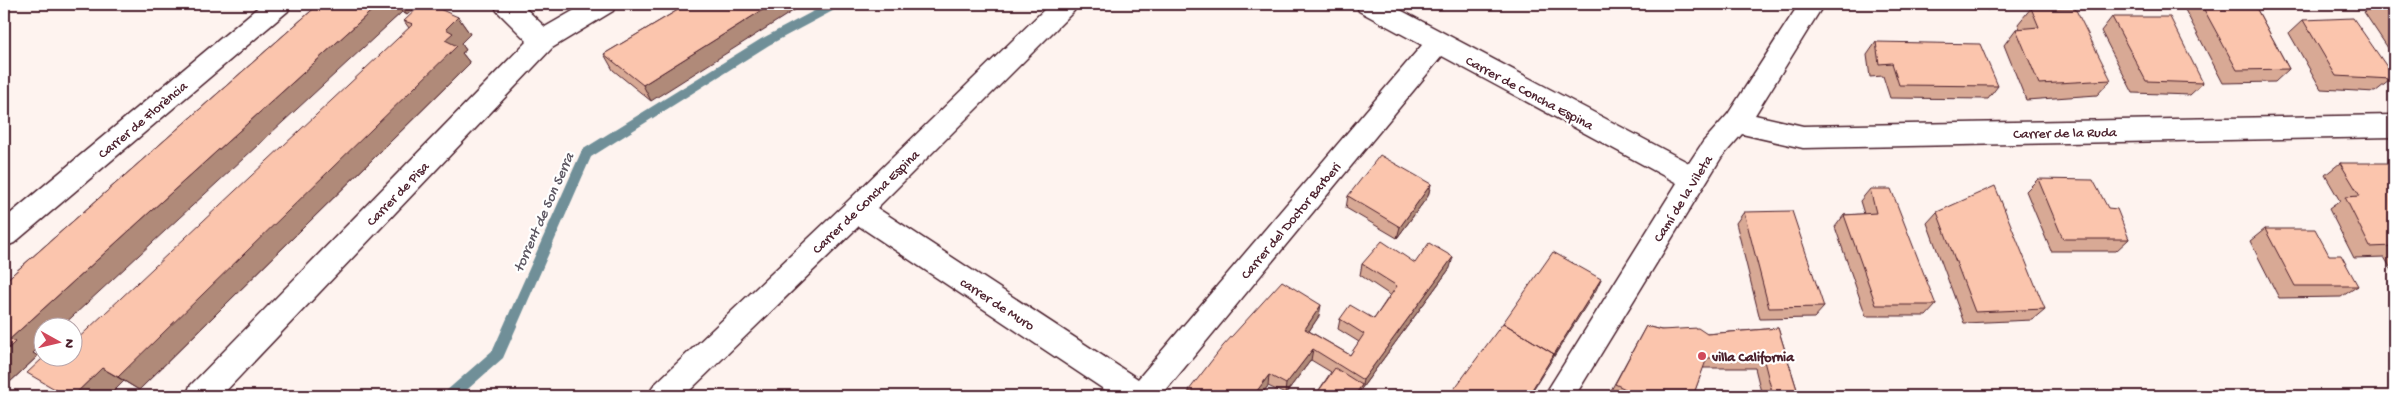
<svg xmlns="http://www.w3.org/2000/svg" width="2398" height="400" viewBox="0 0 2398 400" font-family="'Gochi Hand',sans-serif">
<rect width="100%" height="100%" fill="#fef3ef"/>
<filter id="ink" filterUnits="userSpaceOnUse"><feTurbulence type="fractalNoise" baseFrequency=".02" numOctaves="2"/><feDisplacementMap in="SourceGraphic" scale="10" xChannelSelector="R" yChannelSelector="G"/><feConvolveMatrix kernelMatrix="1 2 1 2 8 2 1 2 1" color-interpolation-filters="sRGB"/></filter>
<g filter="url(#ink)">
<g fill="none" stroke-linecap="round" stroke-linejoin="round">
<path fill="#6f8f98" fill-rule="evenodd" d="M827 4H842L840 7 769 45 591 157 503 358 460 396H443L445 392 493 350 582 150 761 39Z"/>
<defs>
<path id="minor" d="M262 4H291L288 11 14 243 4 247V219Z
M494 4H521L545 27 585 4H616L613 11 552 48 221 396H186L190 386 527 41 497 11Z
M1050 4H1077L1074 11 877 208 1138 379 1422 45 1359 11 1356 4H1389L1689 163 1703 142 1728 114 1799 4H1824L1755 115 1803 126 2394 115V137L1803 148 1742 134 1721 158 1575 396H1544L1677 183 1442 56 1161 396H1114L859 226 684 396H649L653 386 847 202Z"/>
</defs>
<use href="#minor" stroke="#4a1f2b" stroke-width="3"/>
<use href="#minor" fill="#fff" fill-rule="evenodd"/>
</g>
<path fill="#d8a995" stroke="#4a1f2b" d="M319 4H419L407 15 402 12 42 328V344L33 353 38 356 10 382 4 379V282Z
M688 4 651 101 613 70 604 54Z
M1971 4H1993L1988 10Z
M2182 4H2254L2289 69 2275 82 2223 83Z
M2373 4H2394V57L2364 12Z
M2031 8 2111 80 2097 95 2026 100 2004 45 2016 29H2020L2018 24Z
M458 17 470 34 461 43 466 50 462 53 470 63 139 390 124 381 72 358 409 28 404 21Z
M2112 17 2203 83 2190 95 2133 93 2101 31Z
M2303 20 2394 77 2375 92 2321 89 2289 33Z
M1876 42 1998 86 1988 99 1890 98 1883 76 1870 77 1867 55Z
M2340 163 2394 174V272H2393L2384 257 2354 258 2329 209 2340 201 2325 175Z
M2038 179 2108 208 2129 239 2116 251H2051L2026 191Z
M1431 184 1428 196 1397 238 1346 208 1348 196Z
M1870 189 1936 305 1926 316H1866L1835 227 1844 215 1864 214 1860 201Z
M1744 212 1824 307 1814 318 1760 319 1736 223Z
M1937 212 2045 309 2032 320 1964 323 1927 223Z
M2265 229 2329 255 2358 286 2341 297 2279 298 2250 241Z
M1415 263 1450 268 1356 396H1315L1331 372 1311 360 1285 394 1268 386 1260 396H1189V390L1319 316 1309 331 1350 355 1359 342 1338 329 1340 319H1374L1390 295 1360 275 1362 264Z
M1646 326 1661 330 1707 334 1778 328 1799 396H1762L1755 368H1703L1693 396H1613L1609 394Z"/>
<path fill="#b08a79" stroke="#4a1f2b" d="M379 4H395L402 12 60 328H42V344L33 353 38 356 10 382 4 379V353L10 339Z
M398 4H419L407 15Z
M772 4H804L651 101 643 85Z
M458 17 470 34 461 43 466 50 462 53 470 63 139 390 118 377 445 40 446 29Z
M1431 184 1428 196 1397 238 1400 227Z
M1453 257 1450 268 1356 396H1354L1362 385 1363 380Z
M1601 279 1596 290 1529 396H1528Z
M1321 305 1319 316 1303 340 1305 329Z
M1313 349 1311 360 1285 394 1286 384Z
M102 368 124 381 109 396H73Z
M1269 375 1268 386 1260 396H1253Z"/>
<path fill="#fbc5ad" stroke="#4a1f2b" d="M319 4H379L10 339 15 342 4 353V282Z
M422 4H428L458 17 446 29 453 33 445 40 457 46 118 377 102 368 73 396H67L27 373 43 358H72V344L413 24 404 21Z
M688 4H772L643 85 604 54Z
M2201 4H2254L2289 69 2237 70Z
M2383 4H2394V21Z
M2031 8H2075L2111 80 2039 84 2016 29 2039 27Z
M2112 17H2170L2203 83 2146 81Z
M2353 18 2394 77 2391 79 2336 76 2303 20Z
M1876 42 1980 44 1998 86 1899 85 1892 63 1879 64Z
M1380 155 1431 184 1400 227 1348 196Z
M2340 163H2388L2394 174V246L2370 247 2345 197 2360 196Z
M2038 179 2093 180 2108 208 2117 209 2129 239H2063Z
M1995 186 2045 309 1975 312 1937 212Z
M1870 189H1891L1936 305H1876L1844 215 1876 213Z
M1792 211 1824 307 1769 308 1744 212Z
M2265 229H2315L2329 255H2341L2358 286H2295Z
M1382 241 1415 263 1429 243 1453 257 1363 380 1313 349 1286 384 1269 375 1253 396H1198L1189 390 1223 346 1282 281 1321 305 1305 329 1350 355 1364 334 1340 319 1350 305 1374 319 1397 286 1362 264Z
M1553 252 1601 279 1553 356 1554 354 1503 323Z
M1503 323 1554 354 1528 396H1449Z
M1646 326 1661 330 1698 328 1707 334 1778 328 1799 396H1773L1763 357 1707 358 1693 396H1640L1615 384Z
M1335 368 1362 385 1354 396H1315Z"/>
</g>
<circle fill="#d1495b" stroke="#fff" stroke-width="2" cx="1702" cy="356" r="5"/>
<g text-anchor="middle" stroke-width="4.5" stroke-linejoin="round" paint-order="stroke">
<g font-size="14" fill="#4a1f2b" stroke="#fff">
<text transform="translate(1530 92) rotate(28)" y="5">Carrer de Concha Espina</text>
<text transform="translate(142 119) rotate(-40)" y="5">Carrer de Florència</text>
<text transform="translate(2065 132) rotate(-1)" y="5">Carrer de la Ruda</text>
<text transform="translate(397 193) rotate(-46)" y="5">Carrer de Pisa</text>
<text transform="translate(1682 198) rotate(-58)" y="5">Camí de la Vileta</text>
<text transform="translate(865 201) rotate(-44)" y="5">Carrer de Concha Espina</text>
<text transform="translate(1290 220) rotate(-50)" y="5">Carrer del Doctor Barberi</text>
<text transform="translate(998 303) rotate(33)" y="5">carrer de Muro</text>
</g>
<g font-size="14" font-weight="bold" fill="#4a1f2b" stroke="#fff" text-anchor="start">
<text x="1712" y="361">villa California</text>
</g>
<g font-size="15" font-style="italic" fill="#5d5762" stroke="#fff">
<text transform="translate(543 212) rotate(-66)" y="5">torrent de Son Serra</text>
</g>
</g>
<rect width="2398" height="400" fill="none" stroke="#fff" stroke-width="20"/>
<rect x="10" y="10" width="2378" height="380" fill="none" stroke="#4a1f2b" stroke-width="2" filter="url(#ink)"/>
<g transform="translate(58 342) rotate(98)"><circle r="24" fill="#ffffff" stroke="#b7a5aa"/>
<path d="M0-4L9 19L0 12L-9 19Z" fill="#d1495b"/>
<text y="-8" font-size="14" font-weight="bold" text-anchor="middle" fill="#4a1f2b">N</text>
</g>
</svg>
